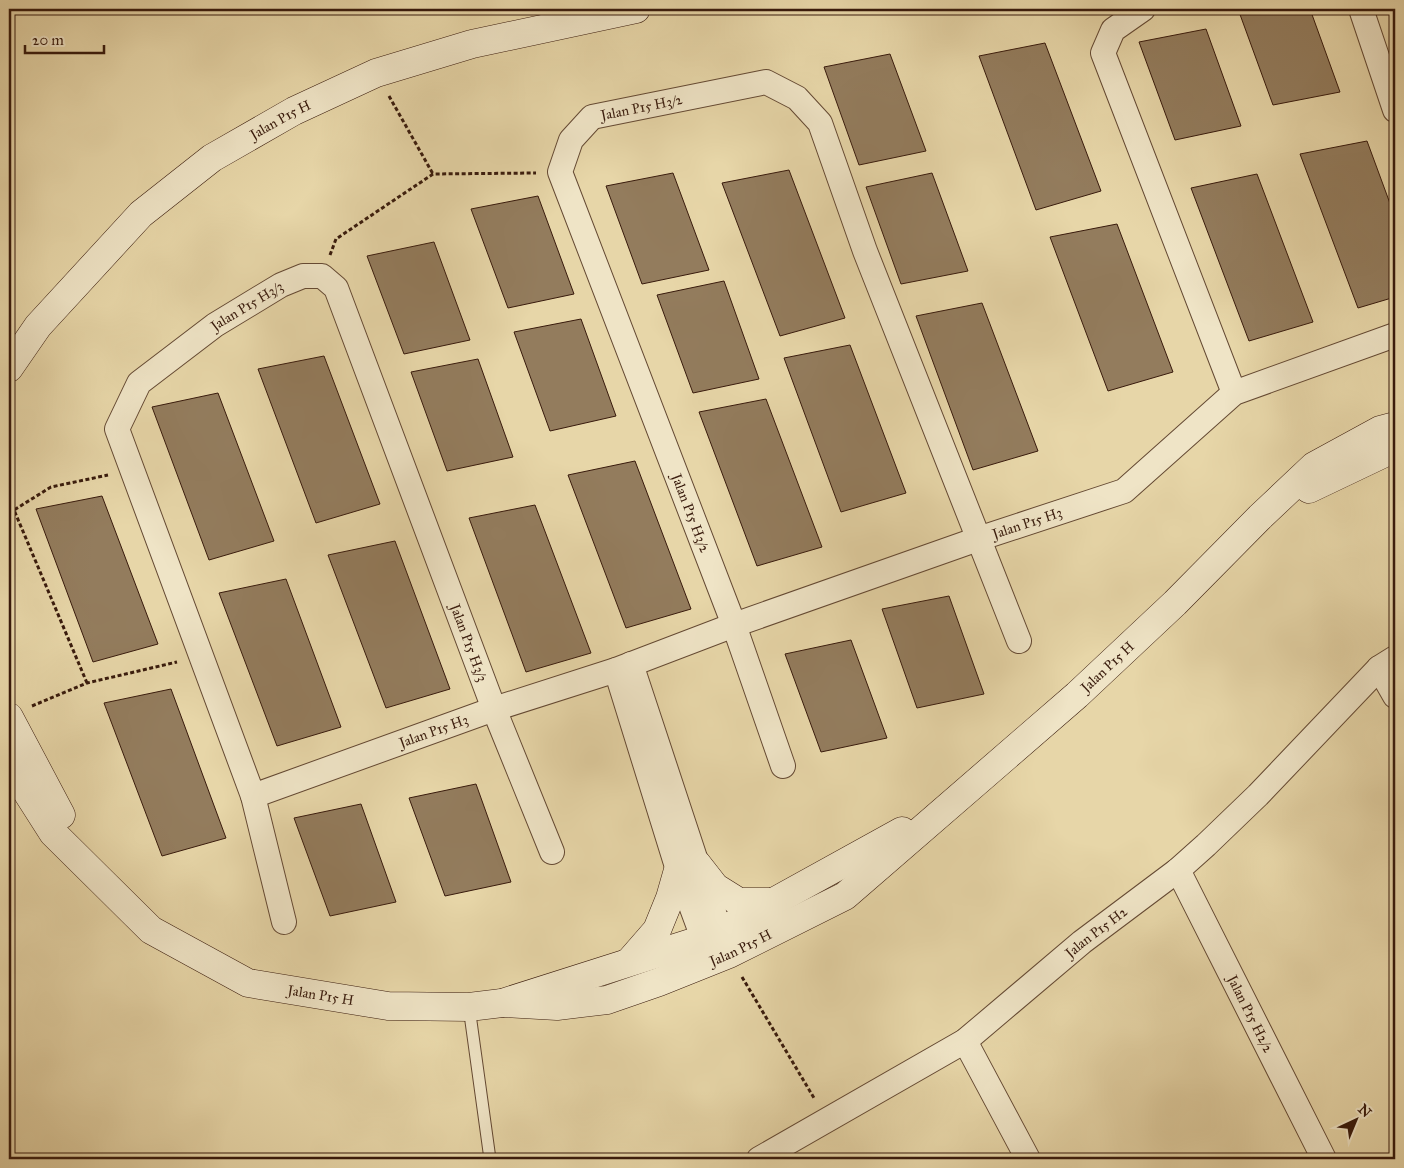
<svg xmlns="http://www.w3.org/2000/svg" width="1404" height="1168" viewBox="0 0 1404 1168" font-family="'IM FELL Great Primer',serif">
<rect width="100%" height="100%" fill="#e7d6a8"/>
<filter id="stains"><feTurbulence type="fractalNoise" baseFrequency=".004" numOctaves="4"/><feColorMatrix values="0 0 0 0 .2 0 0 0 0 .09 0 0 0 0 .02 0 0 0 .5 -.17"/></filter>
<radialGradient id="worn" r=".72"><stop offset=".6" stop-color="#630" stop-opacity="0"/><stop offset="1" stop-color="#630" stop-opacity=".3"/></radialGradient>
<path fill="#937c5d" stroke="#381a0c" d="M1238 9H1310L1340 92 1273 105Z
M1206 29 1241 126 1175 140 1139 42Z
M1045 43 1101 191 1036 210 979 56Z
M890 54 926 151 859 165 824 67Z
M1367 141 1395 217V297L1358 308 1300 154Z
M789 170 845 318 780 336 722 183Z
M673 173 709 270 642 284 606 186Z
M932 173 968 271 901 284 866 187Z
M1257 174 1313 322 1249 341 1191 188Z
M538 196 574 294 508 308 471 209Z
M1117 224 1173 372 1108 391 1050 237Z
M434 242 470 340 404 354 367 256Z
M724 281 759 379 693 393 657 295Z
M982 303 1038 451 973 470 916 316Z
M581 319 616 416 550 431 514 332Z
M850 345 906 493 841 512 784 358Z
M324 356 380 504 316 523 258 369Z
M478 359 513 457 447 471 411 372Z
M218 393 274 541 209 560 152 407Z
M766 399 822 547 757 566 699 412Z
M635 461 691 609 626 628 568 475Z
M102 496 158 644 93 662 36 509Z
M535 505 591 653 526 672 469 518Z
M395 541 450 689 386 708 328 555Z
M286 579 341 727 277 746 219 593Z
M949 596 984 694 917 708 882 609Z
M851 640 887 738 821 752 785 654Z
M171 689 226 838 162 856 104 703Z
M476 784 511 882 445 896 409 798Z
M361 804 396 902 330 916 294 818Z"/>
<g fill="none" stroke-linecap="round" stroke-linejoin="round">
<defs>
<path id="lane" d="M469 1007 490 1159"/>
<g id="street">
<path d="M1143 9 1113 30 1103 53 1234 393"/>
<path d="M1361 9 1395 110"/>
<path d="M631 664 697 864 726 947"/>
<path d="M1379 668 1395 696"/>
<path d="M616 670 678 870 710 957"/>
<path id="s1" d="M783 766 734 625 560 172 571 140 592 117 766 82 797 98 820 123 865 251 1019 641"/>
<path id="s2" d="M253 796 494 709 616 670 734 625 978 539 1124 491 1234 393 1395 335"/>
<path id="s3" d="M1178 870 1324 1159"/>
<path id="s4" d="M284 922 253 796 117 429 139 383 215 325 281 285 303 276H322L336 288 494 709 552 852"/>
<path d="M965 1041 1028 1159"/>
<path id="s5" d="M759 1159 965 1041 1082 942 1178 870 1206 845 1258 795 1379 668 1395 658"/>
</g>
<g id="secondary">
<path id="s6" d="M9 368 38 326 141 214 212 158 294 111 376 73 472 44 636 9"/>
<path d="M1309 489 1395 448"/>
<path d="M9 717 61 815"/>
<path id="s7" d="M9 764 53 833 151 930 248 983 388 1006 469 1007 502 1003 703 939 721 931 902 831"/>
<path d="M697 864 715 887 739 902H773"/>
<path d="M630 961 657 930 670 898 678 870"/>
<path id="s8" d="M502 1003 557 1006 607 1000 659 982 729 954 845 896 1077 695 1175 603 1260 517 1314 466 1380 430 1395 426"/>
</g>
</defs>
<use href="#lane" stroke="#644933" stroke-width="13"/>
<use href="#street" stroke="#644933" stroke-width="26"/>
<use href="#secondary" stroke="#381a0c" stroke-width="29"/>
<path stroke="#381a0c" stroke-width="3" stroke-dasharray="4 2.5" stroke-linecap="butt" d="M389 96 433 174
M330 255 336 239 433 174 536 173
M87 683 14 510 51 487 108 475
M32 706 87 683 177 662
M742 977 814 1098"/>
<use href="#lane" stroke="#efe4c6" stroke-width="11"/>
<use href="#street" stroke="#efe4c6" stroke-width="24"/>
<use href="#secondary" stroke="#efe4c6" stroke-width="28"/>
</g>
<g text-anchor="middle" stroke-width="4" stroke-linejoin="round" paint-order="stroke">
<g font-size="14" fill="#381a0c" stroke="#efe4c6">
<text dy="5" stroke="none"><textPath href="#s1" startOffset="750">Jalan P15 H3/2</textPath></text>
<text dy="5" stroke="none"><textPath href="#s6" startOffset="372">Jalan P15 H</textPath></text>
<text dy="5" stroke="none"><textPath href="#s4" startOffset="705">Jalan P15 H3/3</textPath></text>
<text transform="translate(691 513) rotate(69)" y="5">Jalan P15 H3/2</text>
<text dy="5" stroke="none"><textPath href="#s2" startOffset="821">Jalan P15 H3</textPath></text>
<text dy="5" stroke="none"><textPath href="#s4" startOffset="1185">Jalan P15 H3/3</textPath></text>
<text dy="5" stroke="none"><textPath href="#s8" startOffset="714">Jalan P15 H</textPath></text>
<text dy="5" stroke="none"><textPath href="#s2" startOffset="192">Jalan P15 H3</textPath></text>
<text dy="5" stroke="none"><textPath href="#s5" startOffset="408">Jalan P15 H2</textPath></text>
<text dy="5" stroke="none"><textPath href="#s8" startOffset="249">Jalan P15 H</textPath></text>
<text dy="5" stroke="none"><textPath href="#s7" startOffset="404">Jalan P15 H</textPath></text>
<text dy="5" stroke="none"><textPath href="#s3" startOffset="161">Jalan P15 H2/2</textPath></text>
</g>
</g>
<rect width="1404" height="1168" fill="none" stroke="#e7d6a8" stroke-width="30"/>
<rect x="10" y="10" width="1384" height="1148" fill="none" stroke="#381a0c" stroke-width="2.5"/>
<rect x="15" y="15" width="1374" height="1138" fill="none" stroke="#381a0c"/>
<g transform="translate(1356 1120) rotate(44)" stroke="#efe4c6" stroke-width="4" paint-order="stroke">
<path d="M0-4L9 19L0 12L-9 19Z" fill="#381a0c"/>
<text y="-8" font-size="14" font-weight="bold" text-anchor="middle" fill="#381a0c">N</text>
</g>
<path d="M25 45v8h79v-8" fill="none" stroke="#381a0c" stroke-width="2.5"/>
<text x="32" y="45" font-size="15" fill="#381a0c" stroke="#efe4c6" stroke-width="4" paint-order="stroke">20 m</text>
<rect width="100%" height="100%" filter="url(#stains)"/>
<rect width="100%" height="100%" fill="url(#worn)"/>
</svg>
